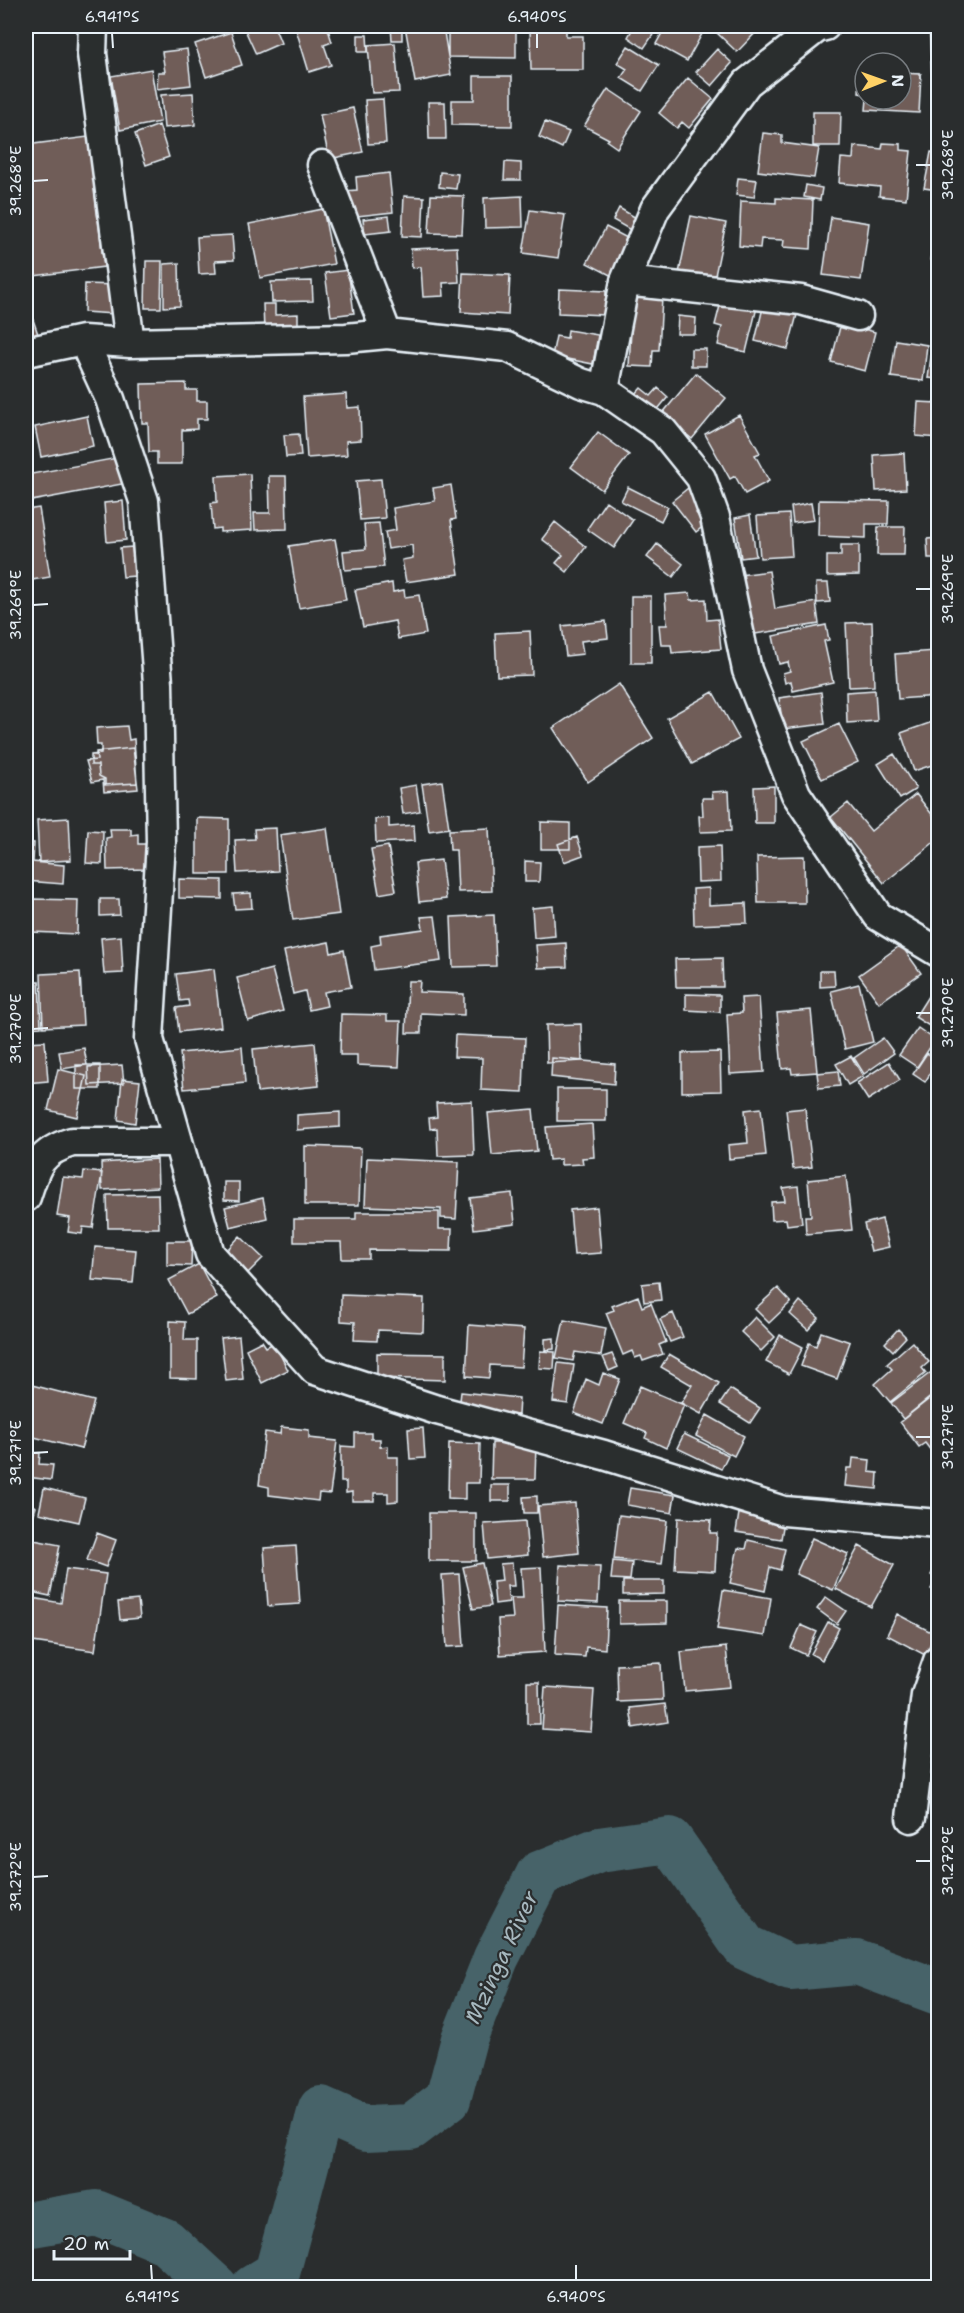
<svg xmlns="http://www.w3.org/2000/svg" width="964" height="2313" viewBox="0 0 964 2313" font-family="'Shantell Sans',sans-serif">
<rect width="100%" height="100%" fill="#2a2d2e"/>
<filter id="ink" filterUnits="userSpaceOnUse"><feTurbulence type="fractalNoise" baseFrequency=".0167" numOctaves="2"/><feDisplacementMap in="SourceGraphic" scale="12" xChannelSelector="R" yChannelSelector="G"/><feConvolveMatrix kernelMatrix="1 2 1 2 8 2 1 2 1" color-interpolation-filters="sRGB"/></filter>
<g filter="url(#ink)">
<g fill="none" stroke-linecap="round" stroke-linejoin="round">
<path stroke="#466369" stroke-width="46" d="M26 2225 96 2213 165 2241 216 2288
M253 2288 277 2273 321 2109 366 2129 411 2127 448 2099 464 2039 496 1958 539 1874 599 1850 670 1840 745 1947 790 1968 857 1962 938 1992"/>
</g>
<path fill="#6f5d59" stroke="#e8f1f8" stroke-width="1.5" d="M255 26H274L281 43 256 54 245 30Z
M295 26H327L332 42 324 45 331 65 309 72Z
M405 26H443L451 75 415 82Z
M448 26 516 27V58L448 57Z
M629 26H659L644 48 628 37 633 28Z
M666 26H691L703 32 687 61 656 44Z
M722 26H755L759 29 737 52 716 32Z
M773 26H794L781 37Z
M929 26H938V77L932 78Z
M391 27H402V40H392Z
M530 28H566V36H583V70H531Z
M231 32 242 65 206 77 195 44Z
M358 35H367L368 52H358Z
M395 43 399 92 372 93 368 45Z
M628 46 659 65 642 91 621 78 627 69 617 63Z
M187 49 191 85 157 89 158 72H165L162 52Z
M717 49 732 63 712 86 696 72Z
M901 64V73L921 74 919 113 866 110 867 99H901Z
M860 68H865V94L859 93Z
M151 69 160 122 120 130 111 76Z
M474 76H512V126L452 125V100H474Z
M688 78 713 99 689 128 682 122 677 128 659 113Z
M608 89 641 111 617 148 607 141 609 139 584 126Z
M193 93 195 125 164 128 161 95Z
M383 99 386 143 368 144 365 100Z
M428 102H445L446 139H429Z
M353 108 363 152 329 159 320 115Z
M813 112H841L840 146H813Z
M545 122 569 132 562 148 539 137Z
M159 125 169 157 146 165 135 134Z
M763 133 782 135V143L819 148 814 178 758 171Z
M88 137 104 267 26 277V145Z
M883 143 901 144V150L911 151 906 199 879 196 880 187 839 183 841 158 853 159 854 146 882 149Z
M931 152 938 153V190L924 188Z
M505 162 521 163V180H504Z
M440 172 458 174 456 189 439 187Z
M389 173 393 212 348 217 345 191 357 190 356 177Z
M738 178 757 180 754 197 736 195Z
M806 185 822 188 820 200 804 197Z
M431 195 464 196 462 234 429 233Z
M404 196 424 197 422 237 402 236Z
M522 196 523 227 485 228 484 198Z
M776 198 813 200 811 249 783 247 784 240 761 239 760 248 739 246 741 201 776 203Z
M619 208 645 223 639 235 613 220Z
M323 209 334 264 260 278 249 224Z
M530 210 565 215 558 258 523 253Z
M389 216 391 231 365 234 363 219Z
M691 216 726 223 713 285 678 278Z
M831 217 869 223 861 280 823 275Z
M938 217V262L930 260Z
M606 227 633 241 614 277 587 263Z
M232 235 234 260 215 261 216 273 199 274 197 237Z
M457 247 459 282 443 283 444 296 423 297 421 267 412 268 411 249Z
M146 261H162L161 308H145Z
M179 263 180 306 164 307V264Z
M348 270 354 313 331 316 325 273Z
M463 273 510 275 508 315 461 312Z
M312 281 313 301 272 302 271 282Z
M85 284 116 285 114 314 84 312Z
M559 289 606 291 605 315 558 313Z
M633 296 662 298 659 350H653L652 367 629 366Z
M722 298 757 307 746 352 718 345 722 327 715 325Z
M765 299 799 307 788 349 755 341Z
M263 304H275V315L298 314V330L264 331Z
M26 305H28L40 340 26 345Z
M678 316 696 318 695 334H677Z
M841 323 875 332 865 371 831 362Z
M568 330 598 335 593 364 552 356 556 336 567 338Z
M896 340 927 345 923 381 891 377Z
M691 349H706V366H691Z
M932 349 938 350V379L928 378Z
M696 373 726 398 692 439 662 414Z
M186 383V390H197V401H207V419H197V429L182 430V464H157V452H149L148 423H142L141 384Z
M641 388 651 396 658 388 668 397 654 414 634 396Z
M346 394 347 408 360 407 361 440 346 441 347 455 307 458 303 397Z
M918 402 938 403V438L916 436Z
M739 415 760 453 755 455 769 481 745 494 735 476 730 479 705 434Z
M87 416 93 446 41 457 35 427Z
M598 432 629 455 602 490 571 467Z
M299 434 301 456 286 457 284 435Z
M904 453 906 489 876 491 874 455Z
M117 458 122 484 26 502V475Z
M250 474 252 530 220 532V528L213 529 211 503 217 502 216 476Z
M269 476H286L287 529 255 530 254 513H270Z
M381 479 385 518 360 520 356 481Z
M451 485 456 519 451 520 459 574 406 582 402 560 413 558 412 545 388 549 385 532 396 530 393 508 435 501 433 488Z
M628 487 668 507 661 521 621 501Z
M688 488 704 507 696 513 705 525 696 532 672 501Z
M819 500 889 501 888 524H866V538L818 536Z
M123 501 126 540 107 542 104 503Z
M606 501 633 520 614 548 587 529Z
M811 503 814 520 793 523 791 507Z
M39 508 50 577 26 581V510Z
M789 514 792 556 760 558 757 516Z
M750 515 756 556 741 558 735 518Z
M555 522 586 547 567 572 556 563 563 555 542 539Z
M379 523 384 567 345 570 343 551 366 549 364 524Z
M878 527H905L904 555H877Z
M938 538V558H928L927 539Z
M335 539 346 600 299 608 289 546Z
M657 544 683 564 673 577 647 557Z
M841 545H859V575L827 576V556H841Z
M132 547 135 576 123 577 120 548Z
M938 560V609L936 561Z
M769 571 775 609 816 602 819 624 749 635 740 575Z
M392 583 393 592 404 590 405 597 419 595 426 634 398 639 395 621 363 627 355 590Z
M816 583H828L830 602 817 603Z
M690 593 691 600 706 599 707 620 718 619 721 649 672 653 671 645H661L659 625H667L665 595Z
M631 596H651V663H631Z
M606 621 608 638 581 641 583 654 566 656 562 626Z
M872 622 874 686 849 687 846 623Z
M826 625 829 640 824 641 833 682 793 691 791 681 785 683 783 673 790 671 788 662 779 664 773 636Z
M530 631 532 675 497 676 495 633Z
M935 651 938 696 898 699 895 654Z
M619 684 653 738 588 782 553 728Z
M875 690 877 721 847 723 846 692Z
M713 692 739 739 692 764 667 718Z
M821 692 825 724 783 729 779 698Z
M938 720V763L914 771 901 733Z
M839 724 858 762 822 779 803 741Z
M127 726 129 740 134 739 137 783 105 785V779L99 776 98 765H91V755L101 754V745H97L96 728Z
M133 748 138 789 104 792 103 780 92 782 86 761 97 760 96 752Z
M894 754 916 789 900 799 878 764Z
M442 781 449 828 429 831 422 784Z
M416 785 420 811 403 814 399 788Z
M774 786V823H755L754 787Z
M729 791 731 831 700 832 699 816H703L702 798H713L712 792Z
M916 794 938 822V839L884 883 831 817 848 803 871 831Z
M69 818 71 860 39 862 37 820Z
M197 818 229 819V874H197Z
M389 818V827L414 825 415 841 376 843 375 819Z
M541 822 570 823V849H541Z
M276 828 278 871 237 873 235 840 255 839 254 829Z
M327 828 339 914 293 920 280 835Z
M489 828 492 891 458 892 456 850H450L449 830Z
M110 829H131V835L138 834V844H146V869L107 870 106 838 111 837Z
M88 830 103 831 102 864 86 863Z
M577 837 583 855 564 862 558 844Z
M26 842 34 843 33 862 64 865 63 884 26 881Z
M388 846 396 891 379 894 371 849Z
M720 846 721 881 698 882 697 847Z
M804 856 805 903H758L757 857Z
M441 860 446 899 419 902 415 863Z
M525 861 540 862 539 882H525Z
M179 879 222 880V899L179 898Z
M709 888V905L746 903 747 923 694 925 693 889Z
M251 893 252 908 235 909 233 894Z
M32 899 78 900 77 934 31 932Z
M100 899H119L120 915 100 916Z
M553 906 555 936 534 938 532 908Z
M494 915 496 966 453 967 451 917Z
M435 916 441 961 374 970 371 946 381 944 380 935 423 929 421 917Z
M121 936 123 973 104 974 101 938Z
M329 942 331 953 344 950 351 987 324 992 327 1006 309 1010 305 991 293 994 284 951Z
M566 943 567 967 538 968 536 945Z
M901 945 921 973 879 1003 859 975Z
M722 958 723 987H676L675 959Z
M214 969 221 1027 179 1032 176 1008 189 1006 188 1000 180 1001 176 974Z
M272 969 283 1011 248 1021 237 978Z
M820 971H834L835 986 820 987Z
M80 972 83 1025 43 1027 41 974Z
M26 981H39L41 1027 26 1028Z
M408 981H420L419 992 464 994V1015L421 1013V1033H406Z
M859 984 873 1042 845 1049 831 991Z
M935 985 938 987V1023L934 1029 915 1017Z
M686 994 720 995V1012L686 1010Z
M759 997 764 1072 730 1074 727 1014 742 1013 741 998Z
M811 1010 817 1072 792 1074 791 1068 782 1069 777 1013Z
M341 1014 387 1015V1021H401L399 1067 357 1065V1055H340Z
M581 1024 582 1061 547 1063 546 1025Z
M918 1028 935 1040 917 1067 899 1055Z
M455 1035 525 1038 523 1092 481 1090 482 1058 454 1057Z
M883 1038 894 1053 864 1074 854 1058Z
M45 1041 48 1081 26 1083V1042Z
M315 1043 319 1086 257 1092 253 1049Z
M242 1047 245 1083 184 1089 180 1053Z
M84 1048 87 1065 62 1069 59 1052Z
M720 1052 721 1091 682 1092V1053Z
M927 1053 938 1061 925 1082 913 1074Z
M851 1056 863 1076 848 1085 836 1064Z
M552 1058 615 1064 614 1084 551 1077Z
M889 1062 900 1080 868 1100 857 1083Z
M76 1065H100V1089H76Z
M122 1065 124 1083 89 1085 88 1067Z
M58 1069 86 1076 77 1117 48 1110Z
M838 1071 840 1086 819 1088 817 1073Z
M122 1079 140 1081 135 1123 118 1120Z
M557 1089H606V1121H557Z
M472 1101 474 1155 438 1156 437 1128 430 1129 429 1118 437 1117 436 1103Z
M761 1108 766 1155 729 1159 728 1145 748 1143 745 1110Z
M805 1108 812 1167 793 1169 786 1110Z
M533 1109 537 1151 492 1155 488 1113Z
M340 1112V1127L297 1130V1115Z
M592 1124 594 1157 582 1158 583 1164 561 1165V1159L549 1160 546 1127Z
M305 1146 361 1148 359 1205H305Z
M367 1158 459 1162 456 1219 441 1218V1209L365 1206Z
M157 1159 158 1187 102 1190 101 1163Z
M84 1171 102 1173 93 1228 83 1227 82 1234 68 1232 70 1218 57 1216 63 1177 83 1179Z
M846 1176 852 1230 806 1234 805 1216H811L808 1180Z
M224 1182H239V1201L224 1200Z
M798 1186 802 1223 787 1225 786 1219 772 1220 771 1202 785 1201 783 1188Z
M512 1193 515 1224 474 1229 470 1198Z
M158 1194 159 1228H108L107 1195Z
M263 1198 267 1218 230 1227 225 1207Z
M597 1207 601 1253 574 1255 570 1210Z
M356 1212H439V1229H452L451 1251 369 1250V1259H342L341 1242H294V1219H356Z
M882 1219 889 1247 871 1251 864 1224Z
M240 1236 263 1258 248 1273 226 1251Z
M167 1241H192L191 1266 167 1265Z
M95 1247 136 1250 133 1283 92 1280Z
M199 1264 217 1298 187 1314 169 1280Z
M659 1282 661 1300 644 1302 642 1284Z
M778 1288 791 1302 769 1323 755 1309Z
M341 1295 424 1298 423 1332 378 1330 377 1341 354 1340 355 1322 341 1321Z
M638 1296 642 1307 651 1303 666 1342 659 1345 663 1354 643 1361 641 1356 635 1358 632 1351 623 1355 606 1313 614 1310 612 1306Z
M800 1301 819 1318 808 1330 790 1314Z
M673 1313 683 1337 670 1342 660 1319Z
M755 1317 775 1337 761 1351 741 1332Z
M564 1320 606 1328 601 1356 575 1352 573 1361 556 1358Z
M170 1321 185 1322 184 1340H197V1379L170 1378Z
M469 1325 524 1329 521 1367 490 1365 489 1378 466 1376Z
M898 1329 906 1337 893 1351 885 1343Z
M821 1332 850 1342 837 1379 801 1366 809 1343 816 1346Z
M780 1335 803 1347 789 1374 766 1362Z
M239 1336 243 1379 226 1381 221 1338Z
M554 1338V1349L545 1350V1339Z
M262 1341 266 1347 274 1343 288 1370 262 1383 246 1349Z
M912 1342 929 1362 922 1368 926 1373 890 1402 875 1384 892 1369 887 1364Z
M540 1351 555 1352 554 1369 539 1368Z
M377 1353 445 1354V1380L377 1378Z
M612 1354 618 1367 609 1371 603 1357Z
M669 1354 719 1383 701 1414 681 1403 692 1385 661 1367Z
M558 1363 574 1365 568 1404 553 1402Z
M934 1370 938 1376V1391L903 1419 891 1403Z
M603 1373 620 1379 603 1424 574 1413 586 1379 599 1385Z
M28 1384 94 1401 81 1449 26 1435V1394Z
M640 1386 684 1405 666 1448 645 1438 647 1433 624 1423Z
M730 1389 760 1408 750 1423 720 1404Z
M461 1392 519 1398 518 1415 459 1409Z
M938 1392V1454L935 1456 925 1443 919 1447 900 1422Z
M707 1415 744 1436 734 1456 696 1436Z
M281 1427 309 1430V1438L337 1441 330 1494 319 1493 318 1501 269 1495V1487L259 1485 265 1432 280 1434Z
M423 1428 425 1458 410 1459 408 1429Z
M355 1433H371V1439H380V1447L388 1446V1457H398V1501L388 1502V1493H374V1501H352V1492L346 1493V1482H341V1446L355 1447Z
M684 1434 728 1455 721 1469 677 1448Z
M449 1443 480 1444 479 1483H465V1499L448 1498Z
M492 1443H536L535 1479H491Z
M28 1452 40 1453 39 1464 53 1465 51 1480 26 1477Z
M853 1458 870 1460 869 1472 878 1473 877 1489 845 1486 847 1468H852Z
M491 1485H510V1501H491Z
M44 1488 85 1498 79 1522 39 1513Z
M630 1488 675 1495 672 1513 627 1505Z
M537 1496V1513H524L523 1497Z
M26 1503 36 1507 26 1540Z
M575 1503 579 1553 543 1557 538 1506Z
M740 1507 785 1515 781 1539 736 1532Z
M429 1513H476V1561H429Z
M619 1515 667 1521 662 1564 614 1559Z
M678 1518 711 1520 710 1533H717L715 1571 675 1569Z
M525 1521 528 1555 487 1559 484 1524Z
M97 1533 116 1540 106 1567 87 1560Z
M812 1538 848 1554 833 1590 796 1574Z
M34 1540 60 1545 50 1596 26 1591Z
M748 1540 785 1549 780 1570 770 1567 765 1591 730 1583 738 1548 746 1549Z
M296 1546 300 1604 268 1606 264 1548Z
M859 1546 894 1565 871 1607 836 1589Z
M938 1554V1593L931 1589 937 1579 931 1575 938 1562 935 1560Z
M613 1561 632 1563 630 1580 611 1579Z
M482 1563 491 1606 473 1609 463 1567Z
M512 1563 514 1586H507L509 1602 495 1604 493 1582 502 1581 500 1564Z
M560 1565 600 1567 598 1603 558 1601Z
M541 1567 545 1652 500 1655 498 1619 513 1618 511 1598H523L521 1568Z
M66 1569 106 1574 95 1651 26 1641V1597L61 1603Z
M459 1574 464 1646 447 1647 442 1575Z
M623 1581H664V1594L623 1595Z
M723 1590 771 1598 765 1636 717 1629Z
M826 1597 846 1611 837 1624 817 1609Z
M138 1600 140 1618 120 1620 118 1602Z
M619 1601H667V1623L619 1624Z
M558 1605 607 1608 605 1649 586 1647 585 1657 555 1655Z
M897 1614 935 1634 925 1655 887 1635Z
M828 1622 839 1628 822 1660 811 1654Z
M801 1625 817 1632 806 1655 791 1648Z
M726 1647 730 1687 685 1691 681 1652Z
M661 1663 663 1700 618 1702 617 1665Z
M527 1682H539L540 1724H527Z
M545 1687 594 1690 591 1732 542 1729Z
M665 1704 668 1722 633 1728 630 1708Z
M938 1717V1806L922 1803Z"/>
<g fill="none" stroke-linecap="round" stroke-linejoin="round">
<defs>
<path id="minor" d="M93 26 92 54 130 343
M322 165 387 334
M625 281 801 300 858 316
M26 352 83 340
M604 390 625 281 655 209 747 83 817 28 825 26
M938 952 878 916 796 794 747 670 715 517 701 478 663 431 604 390 581 383 507 347 387 334 346 338 130 343 83 340 110 399 144 501 158 683 161 842 149 1039 210 1254 315 1370 437 1410 604 1455 784 1511 938 1524
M26 1197C36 1166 39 1152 72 1142H178
M911 1818 926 1695 938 1661"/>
</defs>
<use href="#minor" stroke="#e8f1f8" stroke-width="33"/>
<use href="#minor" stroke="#2a2d2e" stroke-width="28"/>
</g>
</g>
<path fill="none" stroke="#e8f1f8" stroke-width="2" d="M112 33 113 48M537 33V48M916 165H931M33 181 48 180M916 589H931M33 605 48 604M916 1013H931M33 1029 48 1028M916 1437H931M33 1453 48 1452M916 1861H931M33 1877 48 1876M151 2265 152 2280M576 2265V2280"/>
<g text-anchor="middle" stroke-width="4.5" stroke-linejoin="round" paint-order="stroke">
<g font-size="22" font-style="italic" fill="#a7b8bf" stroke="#2a2d2e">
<text transform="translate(501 1957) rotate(-65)" y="8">Mzinga River</text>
</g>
</g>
<rect width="964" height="2313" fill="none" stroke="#2a2d2e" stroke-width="66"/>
<g transform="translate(883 81) rotate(89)"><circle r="28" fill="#2a2d2e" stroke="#767b7f" stroke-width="1.5"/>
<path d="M0-4.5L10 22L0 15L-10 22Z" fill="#ffd166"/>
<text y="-9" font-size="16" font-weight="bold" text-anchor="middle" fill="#e8f1f8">N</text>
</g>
<path d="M54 2250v9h76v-9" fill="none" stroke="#e8f1f8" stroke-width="3"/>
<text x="63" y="2250" font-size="18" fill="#e8f1f8" stroke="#2a2d2e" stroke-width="4.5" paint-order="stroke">20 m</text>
<rect x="33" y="33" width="898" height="2247" fill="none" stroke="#e8f1f8" stroke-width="2"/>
<g font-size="15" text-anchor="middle" fill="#e8f1f8">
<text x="112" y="22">6.941°S</text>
<text x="537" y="22">6.940°S</text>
<text transform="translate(948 165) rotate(-90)" y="5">39.268°E</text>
<text transform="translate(16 181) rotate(-90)" y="5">39.268°E</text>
<text transform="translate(948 589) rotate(-90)" y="5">39.269°E</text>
<text transform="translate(16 605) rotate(-90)" y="5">39.269°E</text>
<text transform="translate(948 1013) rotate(-90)" y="5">39.270°E</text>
<text transform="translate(16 1029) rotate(-90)" y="5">39.270°E</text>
<text transform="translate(948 1437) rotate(-90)" y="5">39.271°E</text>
<text transform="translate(16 1453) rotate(-90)" y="5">39.271°E</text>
<text transform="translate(948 1861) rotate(-90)" y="5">39.272°E</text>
<text transform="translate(16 1877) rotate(-90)" y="5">39.272°E</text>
<text x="152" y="2302">6.941°S</text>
<text x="576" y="2302">6.940°S</text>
</g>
</svg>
